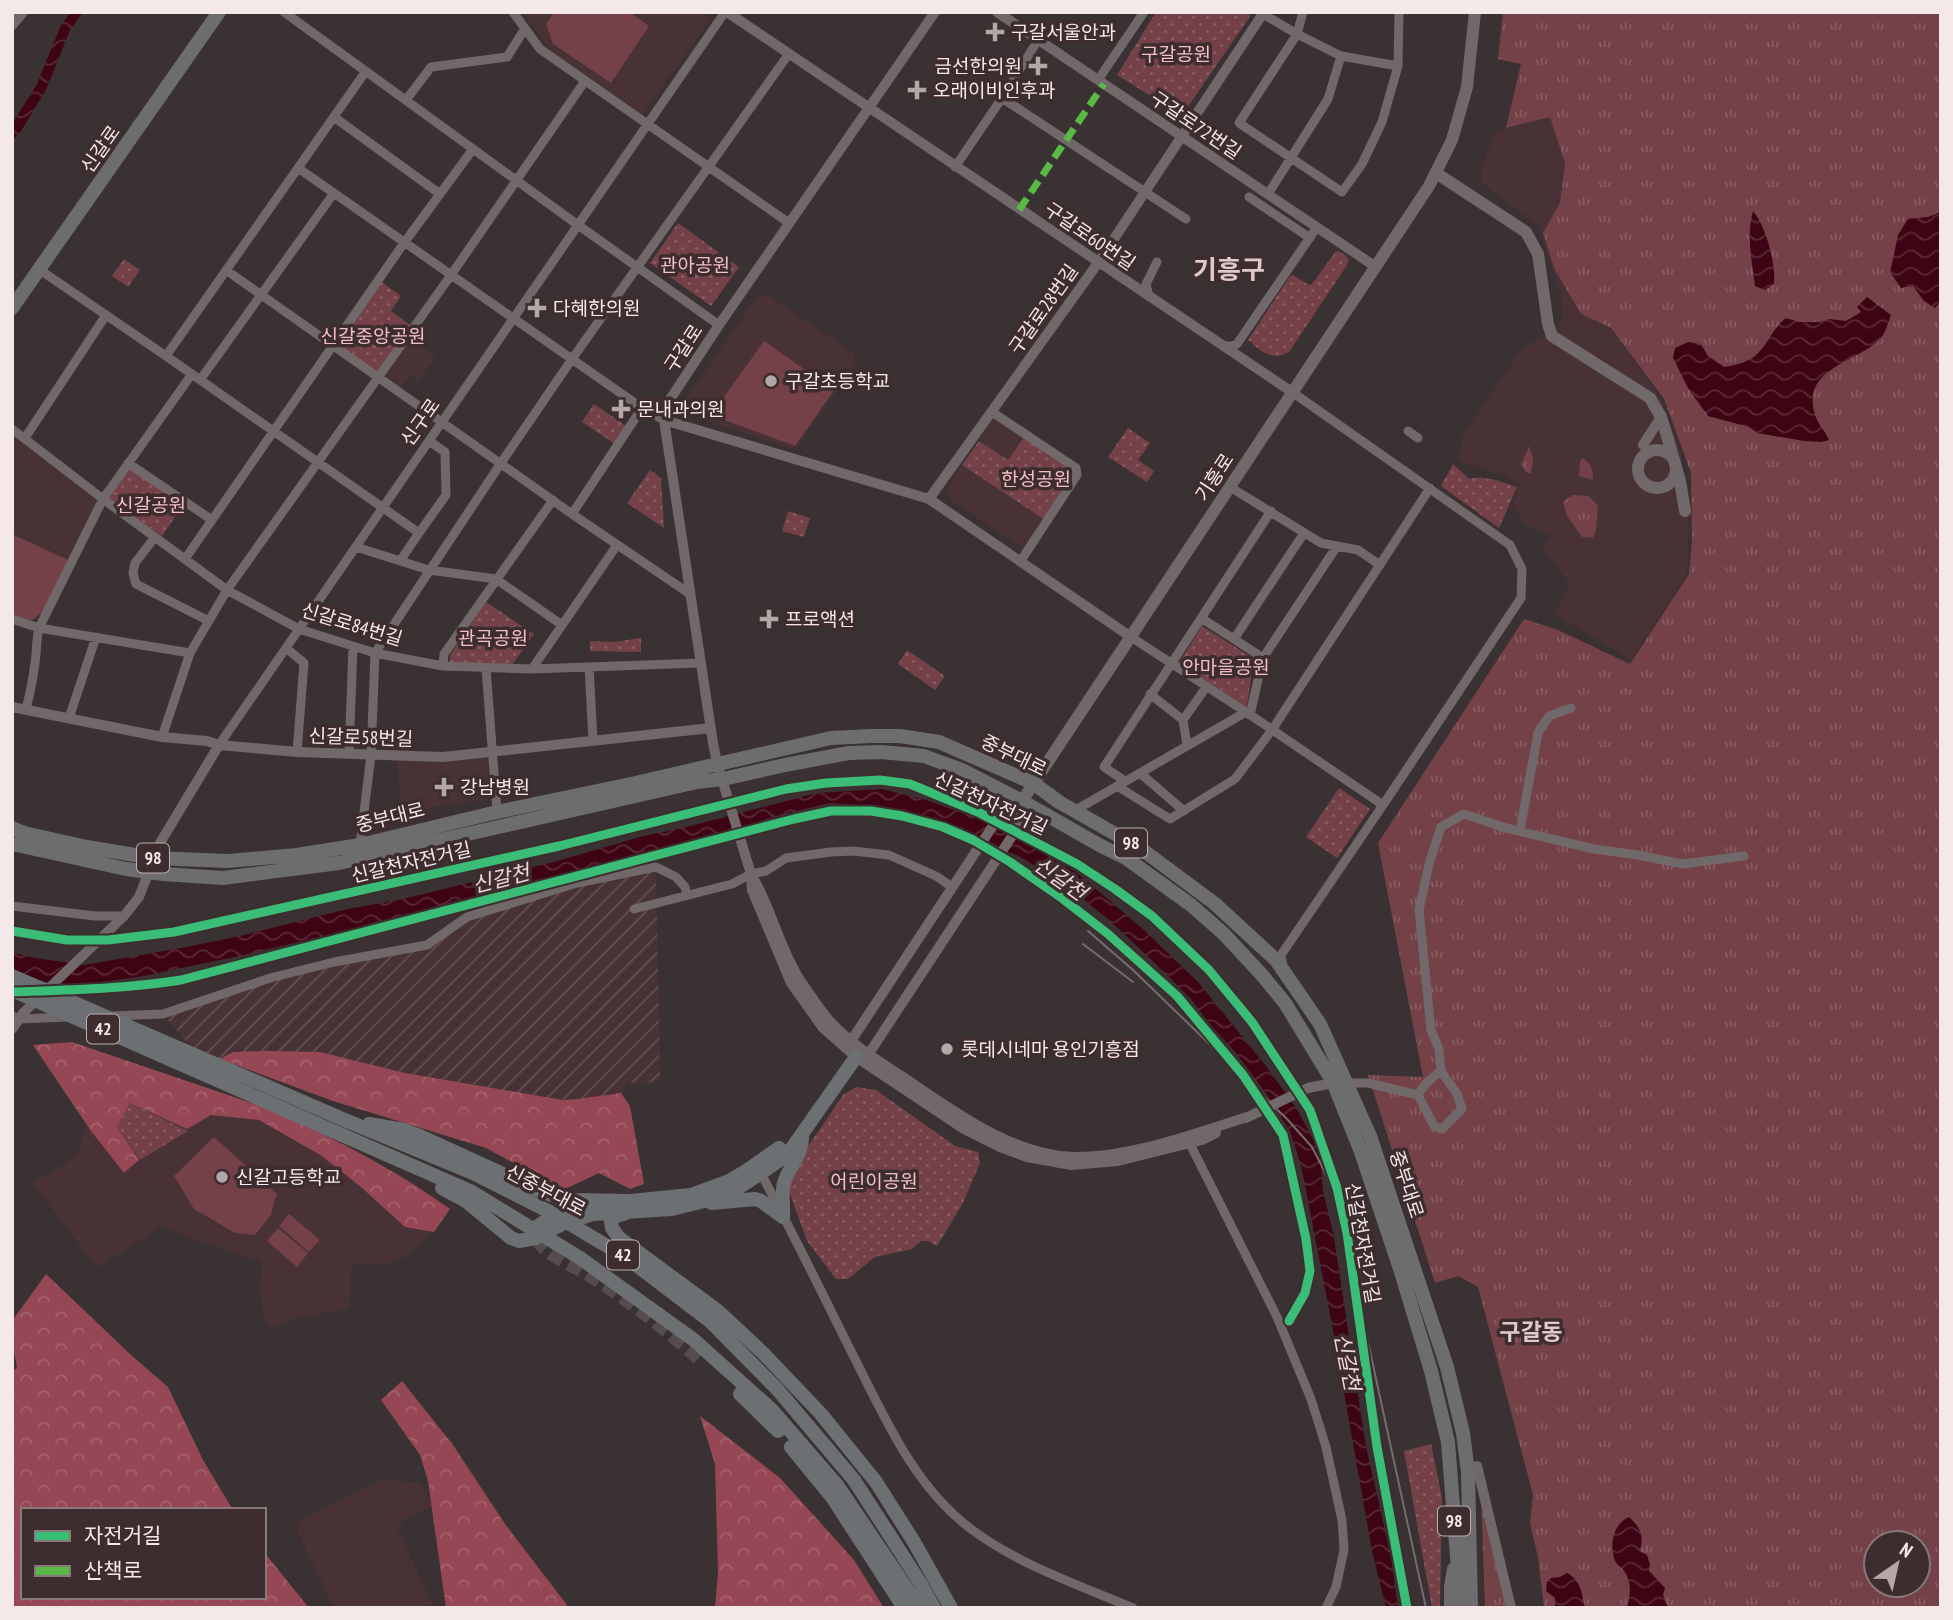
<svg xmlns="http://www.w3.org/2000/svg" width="1953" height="1620" viewBox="0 0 1953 1620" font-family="'PT Sans Narrow','Noto Sans KR',sans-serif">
<defs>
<pattern id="industrial-furrows" width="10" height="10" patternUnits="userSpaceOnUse" patternTransform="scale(1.75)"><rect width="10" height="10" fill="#483235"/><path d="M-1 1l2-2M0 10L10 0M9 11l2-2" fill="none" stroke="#635052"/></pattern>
<pattern id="grass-tufts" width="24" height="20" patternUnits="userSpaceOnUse" patternTransform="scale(1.75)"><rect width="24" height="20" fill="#744148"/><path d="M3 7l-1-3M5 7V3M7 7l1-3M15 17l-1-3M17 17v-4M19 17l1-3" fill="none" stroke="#885c62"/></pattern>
<pattern id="forest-crowns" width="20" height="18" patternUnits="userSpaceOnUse" patternTransform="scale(1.75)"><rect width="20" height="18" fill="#964755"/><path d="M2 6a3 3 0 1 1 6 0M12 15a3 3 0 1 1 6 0" fill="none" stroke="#a5626d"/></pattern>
<pattern id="park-dots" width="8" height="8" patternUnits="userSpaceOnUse" patternTransform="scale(1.75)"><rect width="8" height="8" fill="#744148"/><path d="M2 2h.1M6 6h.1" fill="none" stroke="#885c62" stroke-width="1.8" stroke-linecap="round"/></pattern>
<pattern id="water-waves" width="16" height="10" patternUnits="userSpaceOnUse" patternTransform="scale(1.75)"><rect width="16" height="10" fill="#3e0414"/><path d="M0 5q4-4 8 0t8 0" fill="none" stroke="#5a2936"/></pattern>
</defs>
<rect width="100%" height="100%" fill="#3a3132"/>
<path fill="#483235" d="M522 12H705L712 17 643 114 552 52Z
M1550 116 1565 164 1560 203 1581 314 1612 330 1662 400 1681 453 1689 515 1687 573 1631 660 1554 614 1570 584 1543 548 1552 537 1524 524 1513 506 1519 484 1504 475 1459 461 1463 434 1521 350 1563 321V304L1539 227 1481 182V167L1496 132Z
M768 295 853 352 856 362 796 450 687 414 686 399 753 302 758 296Z
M410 339 436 356 419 381 411 374 401 388 386 378V373Z
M995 416 1025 436 1008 461 979 441Z
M12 433 98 500 85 530 38 617 12 615Z
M962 465 1045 520 1027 547 1023 548 949 499 947 487Z
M488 756 489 799 410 810 400 805 397 758Z
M99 1080 291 1119 413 1182 450 1209 434 1232 405 1257 388 1264 352 1265 349 1309 295 1318 277 1327H273L263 1318 260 1285 262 1262 190 1238 162 1226 97 1268 32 1182 51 1173 77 1155Z
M383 1479 420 1483 433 1505 402 1522 398 1530 435 1608H334L297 1530 300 1520Z"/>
<path fill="url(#industrial-furrows)" d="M656 867 660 1082 628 1083 621 1093 578 1099 563 1100 405 1073 320 1052 220 1059 191 1047 163 1014 270 978 427 945 467 917 577 883Z"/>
<path fill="url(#grass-tufts)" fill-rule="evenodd" d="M1503 12H1941V1604L1936 1608H1544L1538 1557 1530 1523 1533 1495 1478 1287 1458 1276 1435 1283 1368 1075 1423 1077 1378 843 1524 619 1558 630 1630 664 1689 574 1692 541 1691 473 1664 399 1611 328 1581 314 1555 270 1543 233 1560 203 1565 164 1550 117 1506 128 1521 64 1498 59ZM1876 1543H1918V1585H1876Z
M1529 446 1533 459 1531 474 1526 472 1521 465Z
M1583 458C1591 464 1593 469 1593 480L1579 476 1580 461Z
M1572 495 1589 496 1598 506 1596 530 1593 538 1582 537 1567 516 1563 502Z
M1481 1492 1509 1608H1485Z"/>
<path fill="url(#forest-crowns)" d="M72 1042 263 1107C326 1133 394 1169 450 1209L434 1232 405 1227 361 1187 322 1156 259 1120 211 1115 187 1129 130 1103 117 1127 139 1160 124 1173 91 1131 33 1045Z
M267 1051 320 1052 405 1073 563 1100 578 1099 621 1093 630 1106 644 1184 630 1189 599 1173 563 1190 486 1148 333 1101 220 1059 233 1052Z
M46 1274 131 1355 168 1387 203 1460 233 1510H23V1597H264V1552L309 1608H12V1372L17 1368 12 1341V1321Z
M402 1381 453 1445 505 1524 567 1605 565 1608H446L428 1481 420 1455 381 1400Z
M700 1416 780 1478 854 1560 884 1608H715L718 1572 715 1464Z"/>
<path fill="url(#park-dots)" d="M1156 12H1250L1249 18 1187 108 1175 111 1117 75Z
M678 223 739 267 711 306 650 263Z
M1336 251C1341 251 1346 255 1349 260L1347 265 1289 352C1272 362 1261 351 1248 340L1290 276 1293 275 1309 285 1312 284Z
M124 259 140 270 128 287 112 276Z
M379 280 401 296 391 311 414 328 378 377 333 345Z
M594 404 626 426 615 444 582 422Z
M1128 428 1150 443 1138 460 1154 471 1147 482 1108 457Z
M1025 436 1072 468 1074 477 1045 520 962 465 979 441 1008 460Z
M1453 464 1469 479C1485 475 1501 482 1517 487L1499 528 1441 486Z
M129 468 184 504 162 536 107 498Z
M650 470 661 478 664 528 627 503Z
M788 511 810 518 804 537 782 531Z
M486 602 534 634 512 665 450 662V655Z
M1202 626 1251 657 1252 671 1247 707 1179 663Z
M641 638V652L590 651V641L614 642Z
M907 650 945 676 935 690 898 664Z
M1339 788 1370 809 1337 858 1306 837Z
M856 1087 876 1090 955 1146 978 1152 980 1163 963 1203 937 1246 928 1241H921L912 1249 875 1257 848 1279H836L807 1241 789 1191 790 1173 843 1095Z
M130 1103 188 1131 140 1160 117 1127Z
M1431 1444 1442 1498 1440 1608H1432L1404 1451Z"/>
<path fill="#744148" d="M554 12H629L649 26 611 83 553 44 546 24Z
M764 341 834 390 795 446 711 415Z
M12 534 70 561 43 612 31 621 12 615Z
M214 1137 278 1195 275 1199 271 1215 255 1235 235 1233 194 1209 174 1176Z
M289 1214 320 1240 309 1252 279 1226Z
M278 1228 308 1253 297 1267 267 1241Z"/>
<path fill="url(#water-waves)" d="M71 12H83L70 30 46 90 21 131 12 141V124L37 84 61 25Z
M1753 211C1766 226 1776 264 1774 284L1765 290 1755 286C1752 260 1746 237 1753 211Z
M1941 212V301L1935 308 1924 301 1913 286 1901 288 1890 272 1898 235 1908 219 1928 217Z
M1867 297 1891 315C1888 323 1885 335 1879 340 1855 363 1804 368 1814 411 1816 423 1825 430 1829 440L1821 442 1804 441 1757 433 1749 427 1708 416 1688 388 1673 358 1675 348 1688 342 1701 344 1708 356 1724 367C1735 365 1747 363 1756 355 1768 345 1772 329 1786 318L1799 322H1820L1829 319 1846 321 1861 312 1857 307Z
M882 789 926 800 976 818 1008 832 1018 839 1076 872 1144 930 1198 982 1266 1066 1297 1109 1320 1153 1323 1191 1333 1232 1366 1446 1391 1557 1398 1608H1386L1372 1551 1333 1330 1302 1170 1291 1133 1270 1099 1236 1053 1209 1023 1191 999 1166 974 1119 929 1067 885 1017 855 1007 852 993 843 939 821 904 812 874 806 830 803 784 814 706 837 577 870 518 891 235 957 138 977 86 984 60 985 12 975V952L29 957 84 965 181 948 240 936 343 910 403 899 554 862 643 836 683 828 817 793Z
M1629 1517C1641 1528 1644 1535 1640 1551L1647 1555 1650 1564 1649 1571 1665 1588 1663 1595 1668 1608H1627C1630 1597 1632 1585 1626 1574 1624 1569 1618 1566 1615 1561 1609 1545 1613 1524 1629 1517Z
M1567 1573C1581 1580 1582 1594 1585 1608H1555V1598L1546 1591 1547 1582 1551 1578 1560 1577Z"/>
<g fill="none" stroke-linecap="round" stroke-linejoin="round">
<path stroke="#564c4d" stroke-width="14" stroke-dasharray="14 7" stroke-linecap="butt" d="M536 1238C550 1258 574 1265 594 1278 632 1302 668 1331 702 1361"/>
<path stroke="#706869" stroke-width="9" d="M284 12 578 225 719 325
M513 12 540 49 789 223
M1303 12 1297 34 1239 123 1342 192 1362 164 1382 122 1398 66 1341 56
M1263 14 1297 34 1341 56 1328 99 1268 194
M1038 40 1002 98 1186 219
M1398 66 1399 12
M1098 80 1144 12
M406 100 431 67 507 57 524 30
M334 117 440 194
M955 167 1002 98
M298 168 642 408 664 420
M1249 197 1310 238
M40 270 166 356 419 533 446 495 445 452 429 441
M226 270 572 514 690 594
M1149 297 1146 284 1157 262
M1223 346H1232L1237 344 1317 227
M166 356 366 71
M200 380 334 193
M1292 392 1510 545 1522 569 1521 598 1383 805
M992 412 1076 468 1077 475 1020 562
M12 429 103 499 227 590 299 629 375 653 443 666 532 669 700 663
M1408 431 1418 438
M25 438 106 315
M128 463 212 520
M1230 487 1321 543 1358 550 1380 565
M572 514 642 408
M155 537 135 563 133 573 136 584 209 621
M356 547 429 570 496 579 562 625
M185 559 404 243 473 149
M400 561 419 533
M1201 618 1234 639 1304 533
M12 619 39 628 190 653
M1234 639 1263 658 1250 715
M286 648 304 663 297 752
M1263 658 1337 546
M443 666 444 654 553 500
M589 667 593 740
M486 668 497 812
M532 669 617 545
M1150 694 1183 720 1207 686
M26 709C30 694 33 678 35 663 37 650 36 640 39 628L103 499 192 374
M1246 712 1383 805 1281 955 1283 967
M69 718 96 637
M1183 720 1187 745
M162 737 190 653 227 590 451 275 585 81
M219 745 725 12
M349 754 353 646
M1140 773 1184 811
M1125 781 1104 767 1271 511
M1117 786 1170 819 1235 779 1272 730 1430 488
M1074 811 1246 712 1131 637
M1520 831 1538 733 1549 716 1571 708
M360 845 371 755 375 653 501 463 572 359 788 55
M12 906 95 916H124
M634 909 732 884 751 874 766 871 786 858 831 852 853 851 889 855 936 876 952 887
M12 1016 19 1019 69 1017
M111 1016 163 1014 270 978 334 962 427 945 467 917 577 883 656 867 676 877 685 887 687 895
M1441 1071 1439 1049 1431 1030 1419 910 1429 864 1441 827 1464 814 1506 828 1594 849 1638 855 1683 864 1744 856
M1348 1083H1368L1418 1095 1434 1126 1442 1129 1462 1109 1457 1094 1441 1071C1431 1078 1423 1085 1418 1095
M1187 1138 1277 1317 1311 1399 1326 1447 1342 1520 1344 1550 1336 1587 1326 1608
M759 1170C792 1231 822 1293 853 1355 885 1418 913 1485 971 1529 1019 1565 1079 1585 1133 1608"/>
<path stroke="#706869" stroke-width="10" d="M727 12 1292 392
M935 12 719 325 669 401 664 420 713 743 717 763 751 874C771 907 779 947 800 980 809 993 818 1007 828 1019 849 1043 877 1060 903 1077 952 1110 1013 1156 1074 1157 1129 1158 1198 1133 1250 1116
M997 12 1376 267
M664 420 929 499 1131 637
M1643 445 1661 417
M929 499 1098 263 1264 12
M12 707 162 737 207 741 219 745 297 752 443 757 711 728
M751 876 752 890 791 983 823 1028 856 1057 964 1129 1000 1147 1027 1157 1071 1165 1118 1161 1202 1140 1216 1133
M12 1029 24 1012 124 916 139 897 160 843 219 745
M849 1044 998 818 1022 801 1016 830 866 1058
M1246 1118 1308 1088 1338 1082
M1477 1466 1511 1608"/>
<path stroke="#706869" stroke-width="12" d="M12 24 22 12
M1436 173 1526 232 1538 254 1548 324 1552 336 1650 398 1661 417 1667 436 1680 481 1685 511
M1638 469a19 19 0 1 1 38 0a19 19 0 1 1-38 0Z
M1022 801 1429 186 1452 140 1467 87 1475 12"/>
<path stroke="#6d6d70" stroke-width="14" d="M12 308 219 12
M12 828 24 833 87 847 153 858 228 861 297 855 360 845 497 812 631 784 831 738 871 736H900L939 742 1033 783 1059 802 1140 848 1214 903 1276 960 1320 1024 1370 1136 1447 1367 1463 1433 1468 1472 1471 1608
M12 844 126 869 163 874 223 878 339 863 697 782 723 779 785 765 849 753 881 752 924 756 962 770 1022 801 1101 846 1126 858 1191 905 1224 934 1262 975 1285 1003 1333 1082 1361 1152 1401 1272 1431 1371 1448 1442 1461 1608
M1451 1608V1587L1454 1569"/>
<path stroke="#6c7072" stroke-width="14" d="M12 976 347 1121 473 1173 550 1212 627 1258 711 1322 778 1390 854 1480 921 1584 934 1608
M12 990 472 1192 580 1258 694 1340 772 1410 837 1485 920 1608
M369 1124 404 1130 420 1136 540 1191 568 1200 631 1201 691 1195 729 1181 746 1171 779 1148
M442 1188 466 1201 511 1238 519 1241 536 1238 562 1224 592 1214 672 1209 704 1201 735 1190 761 1173 781 1159 792 1148 856 1057
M712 1203 755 1199 761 1201 783 1217C784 1206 781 1193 784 1183 789 1166 803 1155 802 1136
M624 1214 616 1216 611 1221 612 1228 619 1238 718 1311 763 1353 821 1414 876 1482 914 1542 951 1608
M536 1237 535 1228 552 1217 591 1206
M740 1394 778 1431
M791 1447 832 1497 904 1608"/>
<path stroke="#746c6d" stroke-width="2" d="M1088 931 1133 970 1287 1119 1312 1147 1327 1176 1339 1209 1426 1608
M1083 944 1133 982"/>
<path stroke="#58b947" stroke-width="7" stroke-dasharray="14 7" stroke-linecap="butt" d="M1019 210 1104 84"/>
<defs>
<path id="cycleway" d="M12 931 67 940H108L174 932 559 846 786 789 826 783 880 780 910 784 978 812 1077 864 1115 889 1152 916 1209 970 1252 1022 1310 1110 1337 1188 1347 1233 1377 1447 1407 1608
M12 992C69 990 125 989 181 980L794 819 831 811H871L902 816 943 827 973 840 1010 862 1059 896 1108 934 1177 996 1243 1075 1283 1135 1306 1239 1310 1271 1305 1293 1289 1321"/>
</defs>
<use href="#cycleway" stroke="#3e2d2f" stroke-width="13"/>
<use href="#cycleway" stroke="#3abd76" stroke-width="9"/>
</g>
<g fill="#b3a8a9" stroke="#3e2d2f" stroke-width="2.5">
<path d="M991.5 21.5h7v7h7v7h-7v7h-7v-7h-7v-7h7z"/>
<path d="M1034.5 55.5h7v7h7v7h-7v7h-7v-7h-7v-7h7z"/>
<path d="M913.5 79.5h7v7h7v7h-7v7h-7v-7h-7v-7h7z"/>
<path d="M533.5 297.5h7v7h7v7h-7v7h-7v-7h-7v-7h7z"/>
<circle cx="771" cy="381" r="7"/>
<path d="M617.5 398.5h7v7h7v7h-7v7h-7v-7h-7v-7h7z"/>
<path d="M765.5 608.5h7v7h7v7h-7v7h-7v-7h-7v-7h7z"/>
<path d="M440.5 776.5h7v7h7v7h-7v7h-7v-7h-7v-7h7z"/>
<circle cx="947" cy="1049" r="7"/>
<circle cx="222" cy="1177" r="7"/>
</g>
<g text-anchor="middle" stroke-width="7" stroke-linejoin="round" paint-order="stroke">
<g fill="#3e2d2f" stroke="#bdb0b1" stroke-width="2">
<rect x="1115" y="828.5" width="32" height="29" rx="5"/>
<rect x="137" y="843.5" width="32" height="29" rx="5"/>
<rect x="87" y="1014.5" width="32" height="29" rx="5"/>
<rect x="607" y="1240.5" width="32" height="29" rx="5"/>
<rect x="1438" y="1506.5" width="32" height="29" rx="5"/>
</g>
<g font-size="18" font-weight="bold" fill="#f4e8e9">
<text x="1131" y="849">98</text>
<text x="153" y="864">98</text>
<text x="103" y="1035">42</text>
<text x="623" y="1261">42</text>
<text x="1454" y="1527">98</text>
</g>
<g font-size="19" fill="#f4e8e9" stroke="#3e2d2f" text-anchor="start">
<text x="1011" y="39">구갈서울안과</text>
<text x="1022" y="73" text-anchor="end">금선한의원</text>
<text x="933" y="97">오래이비인후과</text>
<text x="553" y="315">다혜한의원</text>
<text x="785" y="388">구갈초등학교</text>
<text x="637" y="416">문내과의원</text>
<text x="785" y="626">프로액션</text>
<text x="460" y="794">강남병원</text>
<text x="961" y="1056">롯데시네마 용인기흥점</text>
<text x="236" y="1184">신갈고등학교</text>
</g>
<g font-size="19" fill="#f3bfc5" stroke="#3e2d2f">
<text x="1176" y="61">구갈공원</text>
<text x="695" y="272">관아공원</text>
<text x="373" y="343">신갈중앙공원</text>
<text x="1036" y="486">한성공원</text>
<text x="151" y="512">신갈공원</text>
<text x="493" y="645">관곡공원</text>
<text x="1226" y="674">안마을공원</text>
<text x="874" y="1188">어린이공원</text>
</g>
<g font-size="19" fill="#f4e8e9" stroke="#3e2d2f">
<text transform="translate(1196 125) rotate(34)" y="7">구갈로72번길</text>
<text transform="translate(100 149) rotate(-55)" y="7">신갈로</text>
<text transform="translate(1090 236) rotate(34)" y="7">구갈로60번길</text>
<text transform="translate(1043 309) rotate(-55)" y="7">구갈로28번길</text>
<text transform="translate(683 348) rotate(-57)" y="7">구갈로</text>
<text transform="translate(420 422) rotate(-55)" y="7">신구로</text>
<text transform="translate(1214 477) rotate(-57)" y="7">기흥로</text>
<text transform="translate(352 624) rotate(17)" y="7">신갈로84번길</text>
<text transform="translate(361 737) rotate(2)" y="7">신갈로58번길</text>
<text transform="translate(1014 755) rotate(26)" y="7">중부대로</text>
<text transform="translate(991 803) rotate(25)" y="7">신갈천자전거길</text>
<text transform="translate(390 817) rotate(-14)" y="7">중부대로</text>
<text transform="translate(411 862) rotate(-13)" y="7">신갈천자전거길</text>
<text transform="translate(1407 1184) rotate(72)" y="7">중부대로</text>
<text transform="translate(546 1190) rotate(28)" y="7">신중부대로</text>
<text transform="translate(1363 1243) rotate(80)" y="7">신갈천자전거길</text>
</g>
<g font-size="21" font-style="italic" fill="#f2d7da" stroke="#3e2d2f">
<text transform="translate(501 879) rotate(-14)" y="7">신갈천</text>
<text transform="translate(1060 879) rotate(35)" y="7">신갈천</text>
<text transform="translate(1347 1362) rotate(79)" y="7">신갈천</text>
</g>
<g font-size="23" font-weight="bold" fill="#dfc9cb" stroke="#3e2d2f">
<text x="1531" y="1340">구갈동</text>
</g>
<g font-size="26" font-weight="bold" fill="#dfc9cb" stroke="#3e2d2f">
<text x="1229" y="279">기흥구</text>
</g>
</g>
<rect width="1953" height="1620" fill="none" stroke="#f4e8e9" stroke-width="28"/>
<rect x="21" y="1508" width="245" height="91" fill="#3e2d2f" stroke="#877879" stroke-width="2"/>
<rect x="35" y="1531" width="35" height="10" fill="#3abd76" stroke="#877879" stroke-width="2"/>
<text x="84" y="1543" font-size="21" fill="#f4e8e9">자전거길</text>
<rect x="35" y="1566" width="35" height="10" fill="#58b947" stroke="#877879" stroke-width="2"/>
<text x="84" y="1578" font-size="21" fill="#f4e8e9">산책로</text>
<g transform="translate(1897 1564) rotate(34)"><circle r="33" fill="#3e2d2f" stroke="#877879" stroke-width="2"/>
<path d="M0-5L12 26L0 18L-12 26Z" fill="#b3a8a9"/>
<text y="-10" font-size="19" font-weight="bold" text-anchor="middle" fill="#f4e8e9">N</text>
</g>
</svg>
